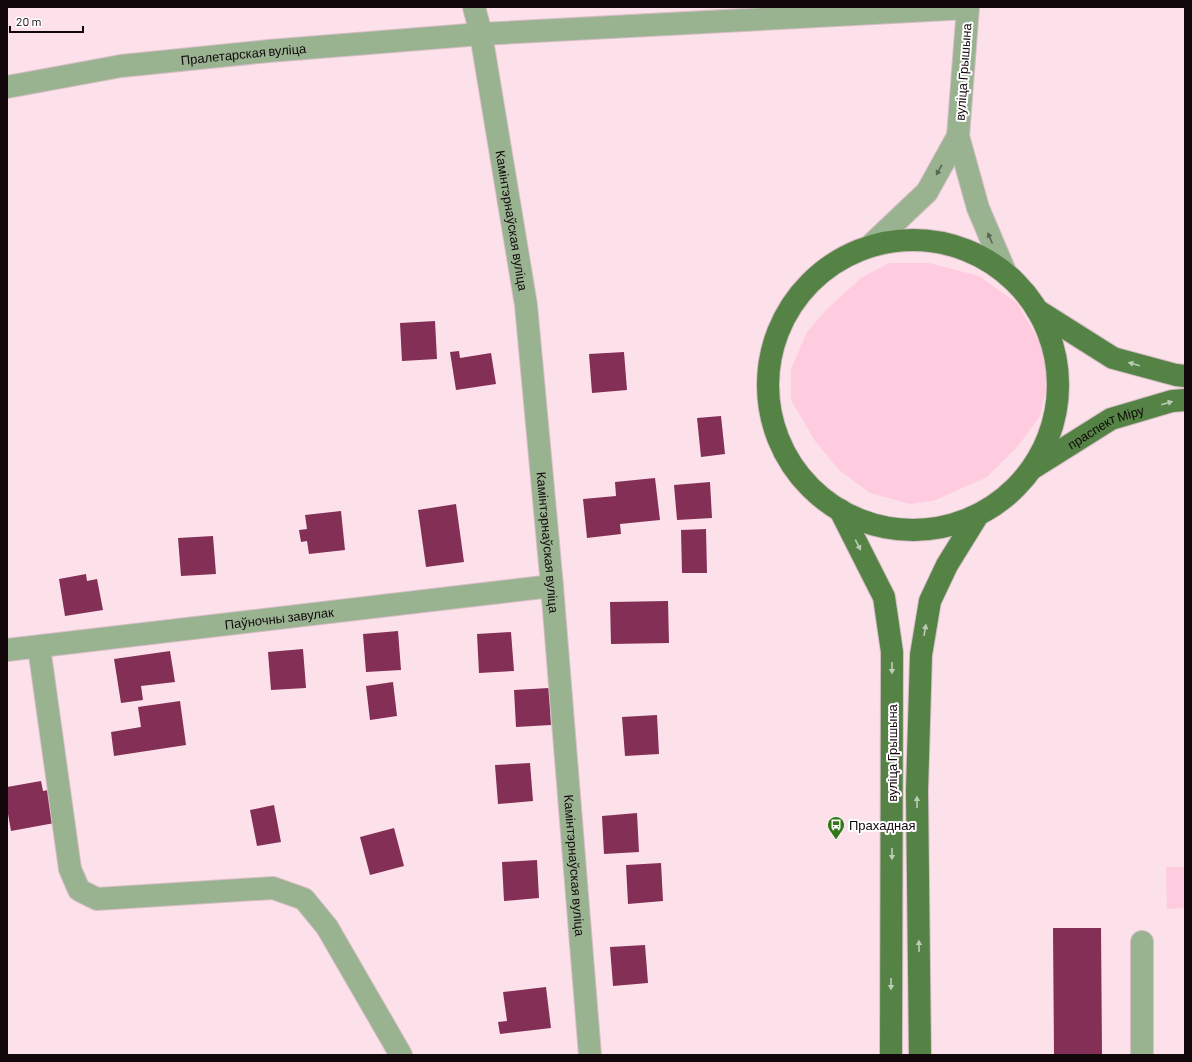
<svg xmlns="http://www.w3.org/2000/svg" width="1192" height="1062" viewBox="0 0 1192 1062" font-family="Barlow,sans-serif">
<rect width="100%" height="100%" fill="#fce1ea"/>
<path fill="#feccde" d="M889 263H929L979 276 1017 303 1040 342 1048 380 1040 416 1018 446 987 477 933 501 910 504 870 493 840 471 815 441 791 400V369L807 332 828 308 861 278Z
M1166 867H1185V908L1167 909Z"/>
<path fill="#842f56" d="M435 321 437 359 402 361 400 323Z
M459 351 460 358 491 353 496 384 456 390 450 352Z
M624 352 627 390 592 393 589 354Z
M721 416 725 454 701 457 697 418Z
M655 478 660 520 620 524 621 534 587 538 583 499 616 496 615 482Z
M710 482 712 518 677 520 674 485Z
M456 504 464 562 426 567 418 510Z
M341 511 345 550 309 554 307 541 301 542 299 530 307 529 305 515Z
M706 529 707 573H682L681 530Z
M213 536 216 574 181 576 178 538Z
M86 574 87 581 97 579 103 610 65 616 59 579Z
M668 601 669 643 611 644 610 602Z
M398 631 401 670 366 672 363 634Z
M511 632 514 671 479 673 477 634Z
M303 649 306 688 271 690 268 652Z
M170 651 175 682 141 686 143 700 121 703 114 659Z
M393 682 397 716 370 720 366 686Z
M549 688 551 725 516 727 514 690Z
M180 701 186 745 114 756 111 732 141 727 138 707Z
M657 715 659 754 625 756 622 717Z
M530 763 533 801 498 804 495 765Z
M41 781 43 791 54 789 60 822 11 831 7 808V787Z
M274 805 281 842 257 846 250 810Z
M637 813 639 852 604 854 602 816Z
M394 828 404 866 370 875 360 837Z
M537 860 539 898 504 901 502 862Z
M661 863 663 901 628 904 626 865Z
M1053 928H1101L1102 1055H1054Z
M645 945 648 983 613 986 610 947Z
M546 987 551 1028 500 1034 498 1022 507 1021 503 992Z"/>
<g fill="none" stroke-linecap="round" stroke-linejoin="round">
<defs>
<g id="minor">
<path id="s1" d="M474 7 481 34 526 305 552 586 590 1055"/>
<path d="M968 7 958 136 978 208 1006 274"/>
<path id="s2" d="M7 87 121 66 269 51 481 34 968 8"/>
<path d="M870 246 927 192 958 136"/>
<path d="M39 647 70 869 79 890 97 899 273 888 304 899 327 927 401 1055"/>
<path id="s3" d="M7 650 552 586"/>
<path d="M1142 942V1055"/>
</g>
<g id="major">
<circle cx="913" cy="385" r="145"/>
<path d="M1037 310 1113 358 1176 375 1185 376"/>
<path id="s4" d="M1033 468 1111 419 1172 401 1185 400"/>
<path d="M840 510 884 597 892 652 891 1055"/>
<path d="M920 1055 917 791 921 655 930 601 947 565 978 515"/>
</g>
</defs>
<use href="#minor" stroke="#d7bec6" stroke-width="24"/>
<use href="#major" stroke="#d7bec6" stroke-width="24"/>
<use href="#minor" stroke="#99b391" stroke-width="22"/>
<use href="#major" stroke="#548345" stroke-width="22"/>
</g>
<defs><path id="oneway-solid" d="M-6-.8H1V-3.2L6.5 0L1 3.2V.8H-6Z"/></defs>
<g fill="#5c6655">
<use href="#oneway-solid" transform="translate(939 170) rotate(119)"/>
<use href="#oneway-solid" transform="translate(990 238) rotate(-113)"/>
</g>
<g fill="#bbcdb5">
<use href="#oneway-solid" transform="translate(1134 364) rotate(-164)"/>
<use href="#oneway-solid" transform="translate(1167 403) rotate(-16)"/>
<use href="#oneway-solid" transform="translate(858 545) rotate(63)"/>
<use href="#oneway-solid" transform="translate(925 630) rotate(-80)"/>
<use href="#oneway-solid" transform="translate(892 668) rotate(90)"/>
<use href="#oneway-solid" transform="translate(917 802) rotate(-91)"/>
<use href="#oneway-solid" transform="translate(892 854) rotate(90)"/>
<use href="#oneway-solid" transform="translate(919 946) rotate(-91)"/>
<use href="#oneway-solid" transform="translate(891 984) rotate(90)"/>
</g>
<defs>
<symbol id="bus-pin" viewBox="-11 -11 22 30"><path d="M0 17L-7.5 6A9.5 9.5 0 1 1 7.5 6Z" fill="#337718" stroke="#fff"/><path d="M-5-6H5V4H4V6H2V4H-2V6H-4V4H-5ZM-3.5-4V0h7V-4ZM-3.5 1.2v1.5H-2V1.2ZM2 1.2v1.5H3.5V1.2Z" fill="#fff"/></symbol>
</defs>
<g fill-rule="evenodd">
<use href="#bus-pin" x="826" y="815" width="20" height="27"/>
</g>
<g text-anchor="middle" stroke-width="4" stroke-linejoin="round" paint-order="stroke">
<g font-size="13" fill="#12080c" stroke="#fff">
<text dy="5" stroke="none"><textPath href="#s2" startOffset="239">Пралетарская вуліца</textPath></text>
<text transform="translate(963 72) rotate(-86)" y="5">вуліца Грышына</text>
<text dy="5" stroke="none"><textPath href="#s1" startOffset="217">Камінтэрнаўская вуліца</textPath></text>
<text dy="5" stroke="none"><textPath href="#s4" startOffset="84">праспект Міру</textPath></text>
<text dy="5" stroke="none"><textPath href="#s1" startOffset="541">Камінтэрнаўская вуліца</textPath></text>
<text dy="5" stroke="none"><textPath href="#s3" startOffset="274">Паўночны завулак</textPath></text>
<text transform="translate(892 753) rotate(-90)" y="5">вуліца Грышына</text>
<text dy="5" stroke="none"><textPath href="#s1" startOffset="865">Камінтэрнаўская вуліца</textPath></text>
</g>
<g font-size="13" fill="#12080c" stroke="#fff" text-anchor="start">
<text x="849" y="830">Прахадная</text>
</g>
</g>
<rect width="1192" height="1062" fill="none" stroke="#12080c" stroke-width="16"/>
<path d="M10 26v6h73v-6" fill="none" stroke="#12080c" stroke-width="2"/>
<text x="16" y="26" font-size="12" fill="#12080c" stroke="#ffffff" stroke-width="3" paint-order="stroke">20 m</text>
</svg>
